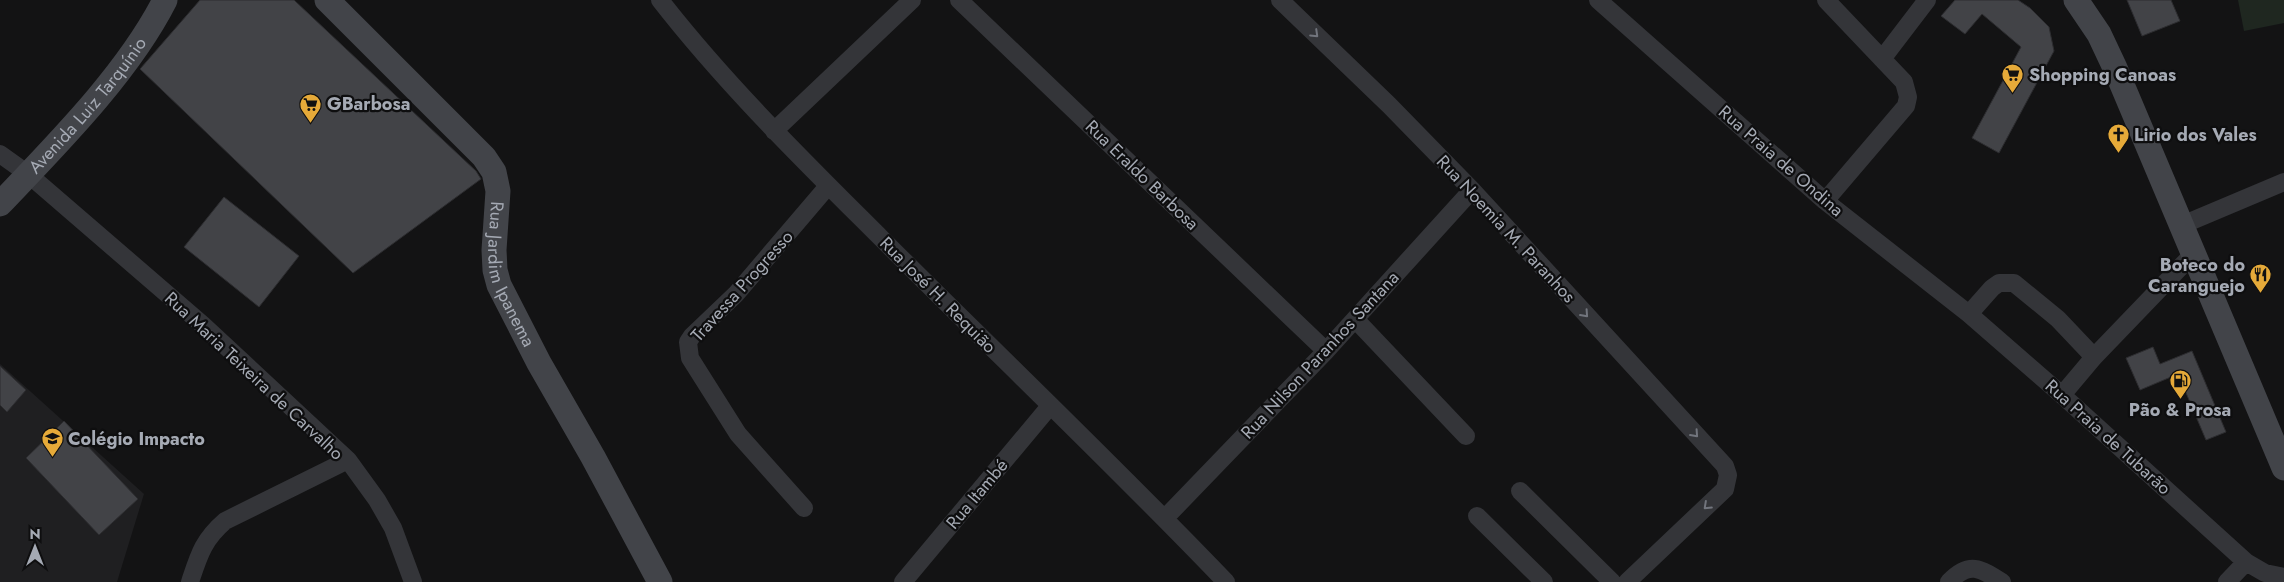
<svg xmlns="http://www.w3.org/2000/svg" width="2284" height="582" viewBox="0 0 2284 582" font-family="Jost,sans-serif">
<rect width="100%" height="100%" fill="#131314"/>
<path fill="#1f1f21" d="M0 364 144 494 117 582H0Z"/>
<path fill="#1f2720" d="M2238 0H2284V23L2244 31Z"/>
<path fill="#424347" stroke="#2d2d30" d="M200 0H294L476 171 481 179 353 273 140 69Z
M1955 0H2018L2030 8 2049 27 2054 51 1999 153 1972 138 2021 47 1982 14 1965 34 1941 16Z
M2127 0H2171L2180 21 2142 36Z
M224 197 299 256 259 307 184 247Z
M2153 347 2160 364 2192 351 2226 432 2206 440 2178 374 2140 390 2126 358Z
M0 366 26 390 7 412 0 405Z
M64 421 138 499 99 535 26 458Z"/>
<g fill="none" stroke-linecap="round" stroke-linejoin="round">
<path stroke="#343539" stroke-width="18" d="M660 0C727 86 805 162 882 239 997 354 1114 465 1226 582
M959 0 1326 351
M1280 0 1389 105 1472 190 1725 466 1728 475 1725 489 1627 582
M1598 0 1825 201 1969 314 2062 395 2246 562 2265 573 2284 577
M1882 59 1927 0
M774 131 912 0
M0 154 28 174 203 325 348 460 377 500 393 528 413 582
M1825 201 1906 106 1908 97 1904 82 1826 0
M2182 225 2284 182
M1969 314 1992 288 1999 283H2014L2058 319 2094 357 2194 253
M1355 319 1466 436
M2062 395 2094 357
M1520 491 1612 582
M804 508 738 434 690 358 688 342 692 336 736 294 828 186
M1477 516 1544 582
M1165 518 1326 351 1472 190
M190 582C199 555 203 540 225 521L348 460
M903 582 1050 406
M1949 582C1969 561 1980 568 2002 582
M2227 582 2246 562"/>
<g stroke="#424449" stroke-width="25">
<path id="s1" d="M327 0 484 157 494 172 498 191 494 250 495 270 499 285 539 363 593 457 660 582"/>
<path d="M2076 0 2099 34 2115 68 2284 468"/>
<path id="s2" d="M0 204C57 144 128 73 165 0"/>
</g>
</g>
<defs><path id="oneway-chevron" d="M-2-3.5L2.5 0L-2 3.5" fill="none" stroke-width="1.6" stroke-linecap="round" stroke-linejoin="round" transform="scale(1.25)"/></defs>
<g stroke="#72757d">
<use href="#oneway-chevron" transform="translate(1315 34) rotate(44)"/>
<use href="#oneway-chevron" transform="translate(1585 314) rotate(48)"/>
<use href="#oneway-chevron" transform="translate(1695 434) rotate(48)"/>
<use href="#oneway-chevron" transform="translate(1707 506) rotate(137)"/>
</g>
<defs>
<symbol id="supermarket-pin" viewBox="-11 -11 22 30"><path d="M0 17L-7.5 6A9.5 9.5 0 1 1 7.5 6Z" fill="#e6aa39" stroke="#0e0e0f"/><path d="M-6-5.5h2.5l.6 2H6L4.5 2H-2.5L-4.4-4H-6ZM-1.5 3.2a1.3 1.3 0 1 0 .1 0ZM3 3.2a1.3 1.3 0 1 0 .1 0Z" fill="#111"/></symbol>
<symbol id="church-pin" viewBox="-11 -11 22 30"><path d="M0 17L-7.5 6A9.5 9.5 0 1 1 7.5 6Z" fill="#e6aa39" stroke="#0e0e0f"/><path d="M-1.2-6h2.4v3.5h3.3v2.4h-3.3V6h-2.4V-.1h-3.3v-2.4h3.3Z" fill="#111"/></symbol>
<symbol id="restaurant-pin" viewBox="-11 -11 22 30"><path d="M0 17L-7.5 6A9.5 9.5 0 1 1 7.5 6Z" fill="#e6aa39" stroke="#0e0e0f"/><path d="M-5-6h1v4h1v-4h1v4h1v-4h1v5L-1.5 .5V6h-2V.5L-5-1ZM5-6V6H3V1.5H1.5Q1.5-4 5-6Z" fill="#111"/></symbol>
<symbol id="fuel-pin" viewBox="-11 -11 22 30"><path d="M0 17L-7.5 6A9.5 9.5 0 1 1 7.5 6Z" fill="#e6aa39" stroke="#0e0e0f"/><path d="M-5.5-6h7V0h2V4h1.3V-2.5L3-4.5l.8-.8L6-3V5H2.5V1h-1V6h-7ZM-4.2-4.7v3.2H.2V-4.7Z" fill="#111"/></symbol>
<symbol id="school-pin" viewBox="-11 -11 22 30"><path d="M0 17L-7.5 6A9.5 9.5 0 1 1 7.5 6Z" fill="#e6aa39" stroke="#0e0e0f"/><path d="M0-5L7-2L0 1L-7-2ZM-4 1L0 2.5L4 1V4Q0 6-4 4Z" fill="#111"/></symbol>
</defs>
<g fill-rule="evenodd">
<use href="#supermarket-pin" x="2000" y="62" width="25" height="34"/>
<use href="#supermarket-pin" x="298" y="92" width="25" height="34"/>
<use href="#church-pin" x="2106" y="122" width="25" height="34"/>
<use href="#restaurant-pin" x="2248" y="262" width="25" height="34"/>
<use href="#fuel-pin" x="2168" y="368" width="25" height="34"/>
<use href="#school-pin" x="40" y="426" width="25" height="34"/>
</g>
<g text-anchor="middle" stroke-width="4.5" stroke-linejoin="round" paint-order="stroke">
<g font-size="18" font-weight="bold" fill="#a5aab4" stroke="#0e0e0f" text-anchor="start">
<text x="2029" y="81">Shopping Canoas</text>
<text x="327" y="110">GBarbosa</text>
<text x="2134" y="141">Lirio dos Vales</text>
<text x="2245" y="271" text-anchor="end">Boteco do<tspan x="2245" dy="21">Caranguejo</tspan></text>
<text x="2180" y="416" text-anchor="middle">Pão &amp; Prosa</text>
<text x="68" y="445">Colégio Impacto</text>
</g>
<g font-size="18" fill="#a5aab4" stroke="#0e0e0f">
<text dy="6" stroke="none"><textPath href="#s2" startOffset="132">Avenida Luiz Tarquínio</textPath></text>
<text transform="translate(1781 161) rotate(41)" y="6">Rua Praia de Ondina</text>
<text transform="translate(1142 175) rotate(44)" y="6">Rua Eraldo Barbosa</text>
<text transform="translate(1506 229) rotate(47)" y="6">Rua Noemia M. Paranhos</text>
<text dy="6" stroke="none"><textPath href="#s1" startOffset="346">Rua Jardim Ipanema</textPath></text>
<text transform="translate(742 286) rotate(-48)" y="6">Travessa Progresso</text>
<text transform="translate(938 295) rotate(45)" y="6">Rua José H. Requião</text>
<text transform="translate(1320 355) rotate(-47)" y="6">Rua Nilson Paranhos Santana</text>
<text transform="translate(254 376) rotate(43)" y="6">Rua Maria Teixeira de Carvalho</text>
<text transform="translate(2108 437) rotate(42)" y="6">Rua Praia de Tubarão</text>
<text transform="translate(977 494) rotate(-50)" y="6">Rua Itambé</text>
</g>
</g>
<g transform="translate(35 547)" stroke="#0e0e0f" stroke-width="4" paint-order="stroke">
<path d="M0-4L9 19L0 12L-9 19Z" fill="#a5aab4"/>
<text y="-8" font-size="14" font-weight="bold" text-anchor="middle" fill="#a5aab4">N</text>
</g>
</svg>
